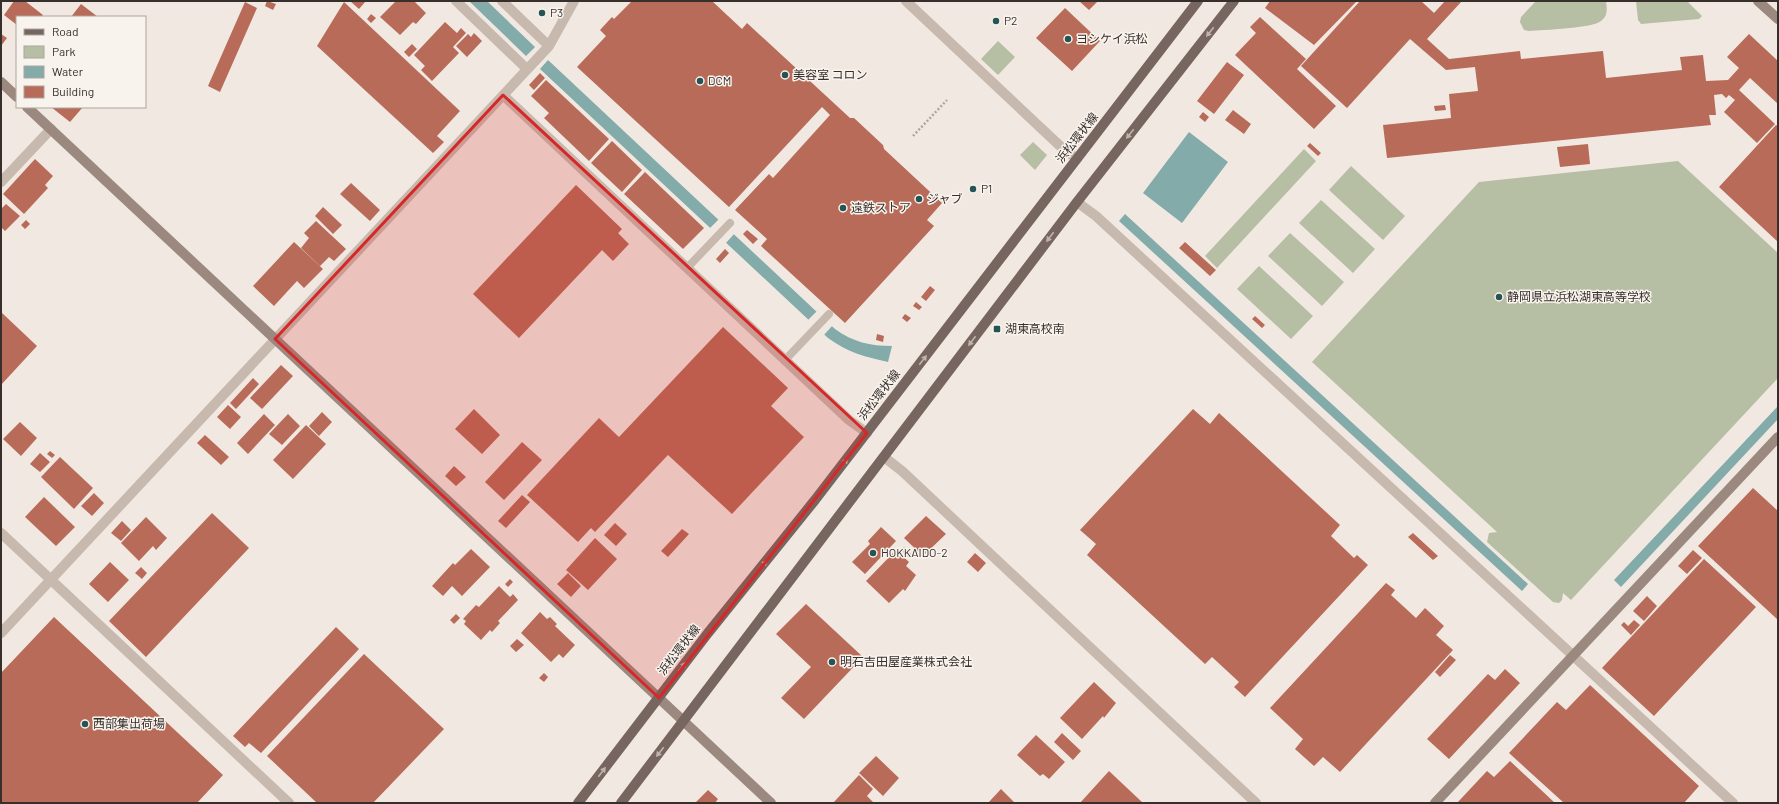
<svg xmlns="http://www.w3.org/2000/svg" width="1779" height="804" viewBox="0 0 1779 804" font-family="Barlow,'Noto Sans JP',sans-serif">
<rect width="100%" height="100%" fill="#f1e9e1"/>
<path fill="#b6bea3" d="M1536 1H1606C1607 9 1608 16 1601 21 1593 28 1543 30 1529 31L1524 30 1520 22 1521 17Z
M1636 1H1687L1702 16 1699 19 1641 24 1638 20Z
M998 41 1015 57 998 75 981 59Z
M1033 142 1047 155 1035 170 1020 155Z
M1304 149 1316 161 1217 268 1205 256Z
M1678 161 1778 253V378L1571 600 1563 593 1562 600 1559 603 1553 602 1487 542 1489 533 1497 532 1312 362 1479 182Z
M1351 166 1405 216 1383 240 1329 190Z
M1321 200 1375 249 1353 273 1299 223Z
M1290 233 1344 282 1322 306 1268 256Z
M1259 266 1313 316 1291 339 1237 289Z"/>
<path fill="#83abaa" d="M469 1H487L535 47 526 56Z
M548 60 835 329C853 342 870 346 892 346L888 362C865 357 847 352 828 338L540 69Z
M1189 132 1228 162 1182 223 1143 193Z
M1125 214 1528 584 1522 591 1119 221Z
M1778 406V419L1621 587 1614 580Z"/>
<path fill="#f1e9e1" d="M720 218 735 233 725 244 709 229Z
M818 310 833 325 823 336 807 321Z"/>
<path fill="#b86b58" d="M14 1H25L43 15 41 17H17V25L4 15Z
M267 1 276 4 273 10 265 6Z
M350 1H366L359 9Z
M396 1H414L426 13 416 24 413 22 400 35 380 17Z
M632 1H712L742 29 747 23 850 118H854L883 145 884 149 942 203 927 220 934 226 845 323 761 246 767 239 735 210 769 174 773 178 830 115 822 107 729 207 577 67 606 36 600 30 612 17 614 19Z
M1079 1H1098L1089 10Z
M1270 1H1357L1314 45 1265 8Z
M1360 1H1421L1434 13 1445 1H1462L1427 39 1449 59 1520 51 1521 59 1603 51 1606 78 1682 70 1680 57 1703 55 1706 81 1728 80 1739 68 1727 57 1749 34 1778 61V104L1750 78 1739 90 1775 124 1757 143 1724 112 1735 100 1729 95 1726 98 1722 94 1714 95 1716 115H1709L1711 125 1387 158 1383 125 1451 118 1449 94 1478 91 1475 67 1446 70 1410 39 1347 108 1301 66Z
M245 2 257 8 220 92 208 86Z
M344 2 460 111 437 136 444 142 433 153 317 46Z
M81 4 98 17H71Z
M1065 8 1100 41 1072 71 1036 38Z
M371 14 376 18 371 23 367 19Z
M1260 17 1306 59 1297 69 1336 106 1314 129 1235 55 1256 33 1250 27Z
M445 22 457 33 461 28 466 33 453 47 459 53 432 81 421 70 425 66 414 55Z
M474 33 482 41 467 57 456 46 468 34 471 37Z
M1 34 7 38 1 46Z
M412 44 417 49 409 57 404 52Z
M1227 62 1244 75 1214 114 1197 101Z
M540 73 545 78 534 90 529 85Z
M546 80 609 139 589 161 544 118 549 113 531 96Z
M1445 105 1446 110 1435 111 1434 106Z
M51 107H83L70 122Z
M1233 110 1251 124 1244 134 1225 120Z
M1203 112 1209 117 1205 122 1199 117Z
M1776 125 1778 126V242L1719 187Z
M612 141 642 170 622 192 591 163Z
M1310 143 1321 153 1318 156 1307 146Z
M1588 144 1590 164 1560 167 1557 147Z
M35 159 53 176 45 185 48 188 24 214 3 194Z
M645 172 704 228 683 249 624 194Z
M351 183 380 210 370 221 340 194Z
M576 185 622 229 519 338 473 294Z
M6 204 20 216 5 231 1 227V209Z
M323 207 342 225 333 234 315 216Z
M26 220 30 224 25 229 21 225Z
M316 221 346 249 334 261 329 257 320 266 301 248 309 238 304 233Z
M747 230 758 239 753 244 743 234Z
M618 233 629 244 613 261 602 250Z
M294 242 323 269 304 288 297 281 274 306 253 286Z
M1185 242 1216 270 1210 276 1179 248Z
M725 249 729 253 720 263 716 259Z
M930 286 935 290 926 301 921 297Z
M916 302 922 307 919 310 913 306Z
M1 312 37 346 1 385Z
M905 314 911 318 907 322 902 318Z
M1255 316 1265 325 1262 328 1252 319Z
M723 327 788 388 771 406 804 437 732 514 668 455 595 532 591 528 578 542 527 495 599 418 619 437Z
M877 334 884 336 883 342 876 340Z
M281 365 293 376 262 409 250 398Z
M253 378 259 384 236 409 230 403Z
M228 405 241 417 230 429 217 417Z
M474 409 500 435 482 454 455 429Z
M1193 409 1210 424 1219 413 1340 525 1331 536 1354 558 1357 555 1368 565 1245 697 1234 687 1239 682 1212 657 1205 664 1087 555 1096 544 1080 530Z
M322 412 332 422 319 436 309 426Z
M264 414 275 425 248 454 237 443Z
M288 414 300 426 282 445 269 434Z
M20 422 37 438 21 456 3 439Z
M306 425 326 444 293 479 273 460Z
M205 435 229 457 221 465 197 443Z
M522 442 542 460 504 500 485 482Z
M50 451 55 455 52 458 47 454Z
M40 453 50 462 40 472 30 464Z
M60 457 93 488 74 509 41 477Z
M454 466 466 477 456 486 445 476Z
M1753 488 1778 511V620L1698 546Z
M94 493 104 503 92 516 81 506Z
M522 495 530 502 506 528 498 521Z
M44 497 75 527 56 546 25 517Z
M212 513 249 548 146 657 109 621Z
M926 516 946 534 923 556 904 538Z
M146 517 167 538 156 550 153 546 139 561 121 543Z
M122 521 131 530 121 541 111 533Z
M615 523 627 534 616 546 604 535Z
M881 527 896 541 865 574 852 562 870 544 868 541Z
M682 529 689 534 668 557 661 551Z
M1413 533 1438 556 1433 560 1408 537Z
M595 538 617 559 588 590 566 570Z
M904 547 911 554 908 557 901 550Z
M471 549 490 567 462 596 452 586 443 596 432 586 453 563 455 565Z
M896 550 909 562 906 566 916 575 905 591 903 589 889 603 866 581Z
M1693 550 1702 558 1687 574 1678 566Z
M975 553 986 563 978 572 967 562Z
M1704 559 1756 607 1654 716 1602 668Z
M110 562 129 580 108 602 89 584Z
M141 567 147 573 142 579 135 573Z
M568 573 581 586 571 597 557 584Z
M510 579 513 582 508 587 505 584Z
M1386 583 1395 590 1391 595 1416 618 1425 608 1444 626 1436 635 1453 650 1340 772 1323 757 1314 766 1295 749 1303 739 1270 708Z
M499 586 510 597 513 594 518 600 498 621 500 623 492 632 490 630 481 640 464 624 466 621 463 619 476 605 479 607Z
M1647 596 1657 606 1644 621 1633 611Z
M806 604 863 657 804 719 781 698 811 667 776 634Z
M540 612 547 619 550 617 557 624 555 626 575 645 563 658 559 654 551 662 521 633Z
M456 614 460 618 454 624 450 620Z
M54 617 223 775 197 803H1V673Z
M1634 620 1640 625 1631 635 1621 625 1624 622 1628 626Z
M336 627 359 649 261 753 249 743 245 747 233 736Z
M517 639 524 645 516 652 510 646Z
M364 654 444 729 373 803H317L267 756Z
M1450 655 1456 660 1440 677 1435 672Z
M1505 669 1520 683 1449 759 1427 739 1488 674 1495 680Z
M544 673 548 677 544 682 539 678Z
M1094 682 1116 703 1104 718 1103 716 1082 739 1060 718Z
M1590 685 1699 786 1684 803H1564L1509 753 1557 702 1566 710Z
M1062 733 1081 751 1073 760 1054 742Z
M1036 735 1065 762 1049 779 1043 774 1040 776 1017 755Z
M876 756 899 778 883 796 859 773Z
M1510 761 1555 803H1457L1487 771 1494 777Z
M1109 771 1143 803H1080Z
M859 775 873 789 867 796 874 803H833Z
M1001 789 1015 803H988Z
M708 790 718 799 715 803H695Z"/>
<g fill="none" stroke-linecap="round" stroke-linejoin="round">
<path stroke="#b4a399" stroke-width="2.5" stroke-dasharray="2 2" stroke-linecap="butt" d="M913 136 947 100"/>
<path stroke="#c8b9ae" stroke-width="8" d="M687 268 730 223
M785 360 829 314"/>
<path stroke="#c8b9ae" stroke-width="10" d="M456 1 527 69
M502 1 549 46
M906 1 1059 145 1077 159
M503 95 849 420 867 433
M1 182 51 129
M1077 202 1096 216 1733 803
M884 457 902 471 1256 803
M1 533 289 803
M1 633 549 46 574 1"/>
<path stroke="#9b8980" stroke-width="10" d="M1758 1 1778 19
M1 82 17 97
M27 107 771 803
M1435 803 1778 437"/>
<path stroke="#77665f" stroke-width="10" d="M578 803 708 633 815 500 1198 1
M621 803 1077 202 1234 1"/>
</g>
<defs><path id="oneway-solid" d="M-6-.8H1V-3.2L6.5 0L1 3.2V.8H-6Z"/></defs>
<g fill="#beb4ad">
<use href="#oneway-solid" transform="translate(1210 32) rotate(128)"/>
<use href="#oneway-solid" transform="translate(1130 134) rotate(128)"/>
<use href="#oneway-solid" transform="translate(1050 237) rotate(127)"/>
<use href="#oneway-solid" transform="translate(972 341) rotate(127)"/>
<use href="#oneway-solid" transform="translate(923 360) rotate(-52)"/>
<use href="#oneway-solid" transform="translate(844 463) rotate(-52)"/>
<use href="#oneway-solid" transform="translate(763 565) rotate(-51)"/>
<use href="#oneway-solid" transform="translate(682 667) rotate(-53)"/>
<use href="#oneway-solid" transform="translate(660 752) rotate(128)"/>
<use href="#oneway-solid" transform="translate(602 772) rotate(-53)"/>
</g>
<path fill="#d62828" fill-opacity="0.2" stroke="#d62828" stroke-width="3" stroke-linejoin="round" d="M503 95 867 433 659 698 275 339Z"/>
<g fill="#265454" stroke="#f9f3ed" stroke-width="1.5">
<circle cx="542" cy="13" r="4"/>
<circle cx="996" cy="21" r="4"/>
<circle cx="1068" cy="39" r="4"/>
<circle cx="785" cy="75" r="4"/>
<circle cx="700" cy="81" r="4"/>
<circle cx="973" cy="189" r="4"/>
<circle cx="919" cy="199" r="4"/>
<circle cx="843" cy="208" r="4"/>
<circle cx="1499" cy="297" r="4"/>
<rect x="993" y="325" width="8" height="8" rx="2"/>
<circle cx="873" cy="553" r="4"/>
<circle cx="832" cy="662" r="4"/>
<circle cx="85" cy="724" r="4"/>
</g>
<g text-anchor="middle" stroke-width="3" stroke-linejoin="round" paint-order="stroke">
<g font-size="12" fill="#372f2c" stroke="#f9f3ed" text-anchor="start">
<text x="550" y="17">P3</text>
<text x="1004" y="25">P2</text>
<text x="1076" y="43">ヨシケイ浜松</text>
<text x="793" y="79">美容室 コロン</text>
<text x="708" y="85">DCM</text>
<text x="981" y="193">P1</text>
<text x="927" y="203">ジャブ</text>
<text x="851" y="212">遠鉄ストア</text>
<text x="1507" y="301">静岡県立浜松湖東高等学校</text>
<text x="1005" y="333">湖東高校南</text>
<text x="881" y="557">HOKKAIDO-2</text>
<text x="840" y="666">明石吉田屋産業株式会社</text>
<text x="93" y="728">西部集出荷場</text>
</g>
<g font-size="12" fill="#372f2c" stroke="#f9f3ed">
<text transform="translate(1077 138) rotate(-52)" y="4">浜松環状線</text>
<text transform="translate(879 395) rotate(-52)" y="4">浜松環状線</text>
<text transform="translate(679 650) rotate(-52)" y="4">浜松環状線</text>
</g>
</g>
<rect width="1779" height="804" fill="none" stroke="#372f2c" stroke-width="4"/>
<rect x="16" y="16" width="130" height="92" fill="#f9f3ed" stroke="#aba5a0"/>
<rect x="24" y="29" width="20" height="6" fill="#77665f" stroke="#aba5a0"/>
<text x="52" y="36" font-size="12" fill="#372f2c">Road</text>
<rect x="24" y="46" width="20" height="12" fill="#b6bea3" stroke="#aba5a0"/>
<text x="52" y="56" font-size="12" fill="#372f2c">Park</text>
<rect x="24" y="66" width="20" height="12" fill="#83abaa" stroke="#aba5a0"/>
<text x="52" y="76" font-size="12" fill="#372f2c">Water</text>
<rect x="24" y="86" width="20" height="12" fill="#b86b58" stroke="#aba5a0"/>
<text x="52" y="96" font-size="12" fill="#372f2c">Building</text>
</svg>
